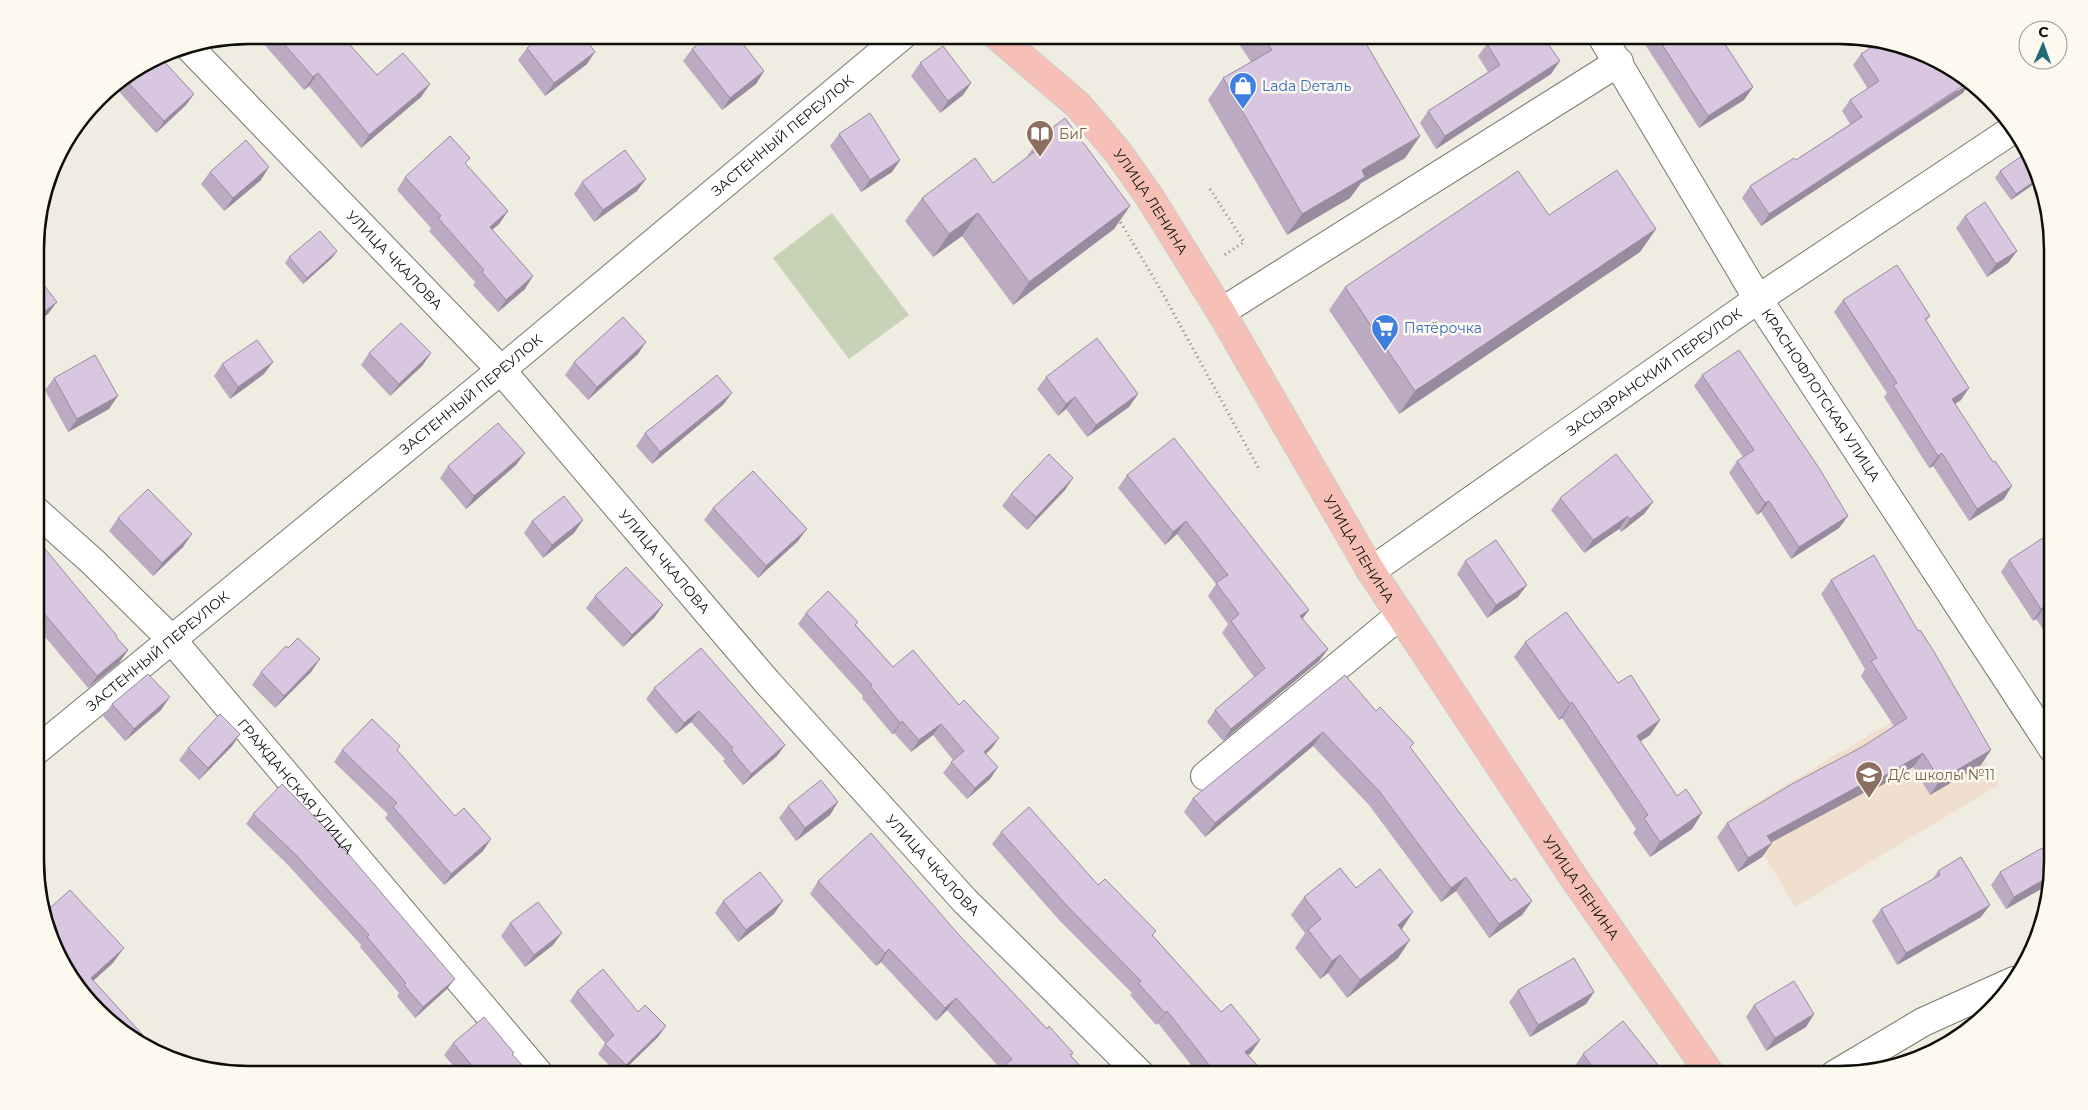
<svg xmlns="http://www.w3.org/2000/svg" width="2088" height="1110" viewBox="0 0 2088 1110" font-family="Montserrat,sans-serif">
<rect width="100%" height="100%" fill="#efede1"/>
<path fill="#f0dfce" d="M1943 691 1999 785 1795 907 1739 813Z"/>
<path fill="#c8d2b7" d="M832 213 909 315 849 359 773 258Z"/>
<g fill="none" stroke-linecap="round" stroke-linejoin="round">
<defs>
<g id="minor">
<path id="s1" d="M1601 35 1758 299 2053 749"/>
<path id="s2" d="M189 47 501 370 767 682 965 901 1141 1075"/>
<path d="M1221 312 1619 62"/>
<path id="s3" d="M36 511 93 562 172 640 540 1075"/>
<path id="s4" d="M1371 571 1758 299 2015 128"/>
<path id="s5" d="M37 750 501 370 903 35"/>
<path d="M1205 776 1400 615"/>
<path d="M1834 1075 1923 1022 2014 981"/>
</g>
<g id="major">
<path id="s6" d="M996 35 1078 105 1117 151 1149 196 1221 312 1371 571 1576 881 1711 1075"/>
</g>
</defs>
<use href="#minor" stroke="#79776d" stroke-width="30"/>
<use href="#major" stroke="#cacac9" stroke-width="30"/>
<path stroke="#85837b" stroke-width="3" stroke-dasharray="1 4" stroke-linecap="butt" d="M1041 126 1049 135
M1210 189 1244 242 1223 256
M1118 218 1162 292 1260 471"/>
<use href="#minor" stroke="#fff" stroke-width="28"/>
<use href="#major" stroke="#f7c0b6" stroke-width="28"/>
</g>
<path fill="#bbaac1" d="M256 35H341L377 75 430 84 421 97 361 148 309 86 304 90Z
M1233 35H1361L1420 136 1405 158 1361 183 1350 198 1287 235 1208 100 1223 78 1251 62Z
M1490 35H1542L1551 74 1436 149 1420 123 1428 111 1488 72 1478 56 1487 44 1493 40Z
M1639 35H1719L1753 87 1744 100 1699 128Z
M527 48 587 64 545 96 518 60Z
M692 49 764 71 756 84 722 110 683 61Z
M1861 54 1963 93 1761 226 1742 198 1750 186 1796 160 1850 124 1842 111 1850 100 1868 89 1853 65Z
M159 56 194 94 186 105 156 133 113 85Z
M920 63 971 83 963 95 940 113 911 76Z
M839 134 900 160 892 172 861 192 830 146Z
M1041 136 1130 206 1114 229 1013 305 962 236 933 257 905 221 922 198 993 183 1026 158Z
M2026 153 2037 182 2011 200 1995 178 2000 171Z
M466 164 508 211 499 224 492 230 525 289 498 312 473 285 475 282 429 231 431 228 397 190 405 177Z
M210 172 261 180 224 211 201 184Z
M582 182 637 191 594 222 574 194Z
M1549 215 1656 229 1640 252 1399 414 1329 310 1345 287Z
M1965 216 2017 251 2008 263 1987 277 1956 228Z
M289 257H333L303 284 285 263Z
M1843 300 1930 316 1926 321 1961 400 1955 404 2004 499 1969 521 1933 466 1929 468 1884 397 1887 393 1834 312Z
M369 353H431L422 366 390 396 361 365Z
M638 354 588 400 565 375 574 362Z
M222 364 264 374 230 399 214 376Z
M1702 375 1848 516 1839 528 1791 559 1761 512 1757 515 1729 473 1737 461 1743 457 1694 386Z
M1046 377 1138 394 1129 407 1087 437 1066 409 1058 416 1037 389Z
M54 378 109 409 68 432 45 390Z
M723 405 652 464 636 446 645 433Z
M516 465 466 509 440 478 448 466Z
M1127 475 1309 610 1302 619 1328 649 1319 661 1223 741 1207 722 1215 710 1254 677 1222 633 1228 624 1208 596 1216 584 1177 534 1165 545 1118 488Z
M1065 490 1027 530 1002 506 1011 494Z
M1560 498 1653 502 1644 514 1621 532 1619 529 1584 553 1551 510Z
M713 508 798 541 758 578 704 520Z
M118 518 183 547 153 576 109 531Z
M583 520 574 533 543 558 524 533 532 521Z
M2052 532V643L2036 619 2033 621 2001 572 2009 560Z
M36 538 116 638 128 650 119 663 88 688 36 626Z
M1465 561 1518 597 1487 618 1457 574Z
M1831 580 1981 765 1930 795 1913 767 1870 792 1869 790 1771 842 1772 843 1762 857 1738 872 1717 837 1727 823 1862 747 1894 726 1861 676 1865 669 1821 594Z
M595 596 663 605 654 618 623 647 586 608Z
M806 613 858 622 856 625 893 667 959 705 999 738 991 749 986 754 998 767 990 779 967 799 943 773 953 760 933 735 911 752 894 733 892 734 862 698 863 696 798 624Z
M1525 642 1618 683 1660 720 1650 735 1640 741 1677 796 1702 813 1692 829 1650 857 1633 833 1636 829 1562 718 1559 720 1514 657Z
M261 672H311L275 708 252 685Z
M1345 675 1376 711 1410 748 1511 881 1532 901 1522 915 1489 938 1456 891 1441 902 1369 805 1313 746 1205 837 1184 812 1193 798Z
M654 688 785 745 777 756 743 785 723 761 725 759 691 722 676 734 646 699Z
M112 704 161 710 125 741 103 716Z
M240 734 232 746 199 780 179 760 188 748Z
M400 746 397 750 483 851 444 885 385 818 388 814 334 762 342 750Z
M838 802 830 815 796 841 779 818 788 806Z
M253 814 447 989 415 1018 397 996 399 993 360 947 361 945 288 865 246 824Z
M1001 832 1098 885 1153 936 1221 1012 1260 1040 1251 1053 1248 1055 1266 1075H1199L1158 1023 1156 1025 1130 995 1132 993 1060 921 992 844Z
M2052 865 2048 885 2006 909 1991 885 2000 872Z
M1938 871 1981 917 1897 965 1872 921 1881 909 1932 880Z
M818 881 959 935 1047 1029 1073 1053 1071 1056 1089 1075H995L1001 1069 947 1010 936 1021 881 962 876 966 810 894Z
M1356 888 1413 912 1402 929 1398 958 1347 998 1328 973 1320 979 1295 948 1305 933 1291 915 1304 897Z
M723 901 774 914 738 942 715 913Z
M510 923 553 945 525 967 501 936Z
M1518 990 1594 992 1586 1004 1530 1037 1509 1002Z
M577 991 658 1037 619 1075 598 1054 605 1043 570 1001Z
M1754 1005 1814 1014 1806 1027 1766 1051 1746 1017Z
M453 1043 512 1055 531 1075H461L444 1055Z
M1583 1054 1666 1075H1581L1574 1067Z"/>
<path fill="#988b9d" d="M595 52 587 64 545 96 554 83Z
M1560 61 1551 74 1436 149 1445 136Z
M764 71 756 84 722 110 730 98Z
M318 73 309 86 304 90 313 77Z
M1971 82 1963 93 1761 226 1769 214Z
M971 83 963 95 940 113 948 101Z
M430 84 421 97 361 148 369 135Z
M1753 87 1744 100 1699 128 1708 116Z
M194 94 186 105 156 133 164 121Z
M1420 136 1405 158 1361 183 1350 198 1287 235 1302 214 1362 170Z
M900 160 892 172 861 192 870 180Z
M269 167 261 180 224 211 233 198Z
M646 179 637 191 594 222 603 210Z
M2036 180 2037 182 2011 200 2016 194Z
M1130 206 1114 229 1013 305 1029 282Z
M508 211 499 224 481 239 490 227Z
M978 213 962 236 933 257 949 234Z
M1656 229 1640 252 1399 414 1415 391Z
M337 251 333 257 303 284 307 278Z
M2017 251 2008 263 1987 277 1996 264Z
M533 276 525 289 498 312 506 300Z
M57 302 48 314 36 323V318Z
M646 342 638 354 588 400 597 387Z
M431 353 422 366 390 396 399 384Z
M273 362 264 374 230 399 238 387Z
M1969 388 1961 400 1944 411 1952 399Z
M732 393 723 405 652 464 660 452Z
M1138 394 1129 407 1087 437 1096 425Z
M118 396 109 409 68 432 77 419Z
M1075 397 1066 409 1058 416 1066 404Z
M525 453 516 465 466 509 474 496Z
M1942 453 1933 466 1929 468 1938 456Z
M1073 478 1065 490 1027 530 1036 517Z
M2012 486 2004 499 1969 521 1977 509Z
M1769 501 1761 512 1757 515 1765 503Z
M1653 502 1644 514 1621 532 1630 519Z
M1628 516 1619 529 1584 553 1593 540Z
M1848 516 1839 528 1791 559 1799 547Z
M583 520 574 533 543 558 552 545Z
M1186 521 1177 534 1165 545 1173 532Z
M807 529 798 541 758 578 766 566Z
M192 534 183 547 153 576 162 563Z
M1527 585 1518 597 1487 618 1496 605Z
M663 605 654 618 623 647 632 635Z
M2045 607 2036 619 2033 621 2041 609Z
M1309 610 1300 622V616Z
M1328 649 1319 661 1223 741 1231 729Z
M128 650 119 663 88 688 97 676Z
M320 659 311 672 275 708 284 696Z
M170 697 161 710 125 741 134 729Z
M1572 702 1562 718 1559 720 1570 704Z
M699 711 691 722 676 734 684 723Z
M1660 720 1650 735 1626 751 1637 736Z
M902 721 894 733 892 734 900 723Z
M941 724 933 735 911 752 919 740Z
M1323 732 1313 746 1205 837 1215 823Z
M240 734 232 746 199 780 208 768Z
M999 738 991 749 975 763 984 752Z
M785 745 777 756 743 785 751 774Z
M1991 750 1981 765 1930 795 1940 780Z
M1923 753 1913 767 1870 792 1881 778Z
M998 767 990 779 967 799 975 788Z
M1879 775 1869 790 1757 850 1767 836Z
M838 802 830 815 796 841 805 828Z
M1702 813 1692 829 1650 857 1660 842Z
M491 839 483 851 444 885 451 874Z
M1772 843 1762 857 1738 872 1748 858Z
M2050 876 2048 885 2006 909 2014 897Z
M1466 877 1456 891 1441 902 1451 888Z
M783 901 774 914 738 942 746 930Z
M1532 901 1522 915 1489 938 1499 924Z
M1990 905 1981 917 1897 965 1906 953Z
M1413 912 1401 930 1398 925Z
M562 933 553 945 525 967 534 955Z
M1410 940 1398 958 1347 998 1360 980Z
M124 948 113 963 81 992 91 978Z
M889 949 881 962 876 966 885 953Z
M1340 955 1328 973 1320 979 1332 961Z
M455 979 447 989 415 1018 423 1007Z
M1594 992 1586 1004 1530 1037 1538 1025Z
M956 998 947 1010 936 1021 945 1008Z
M1167 1011 1158 1023 1156 1025 1165 1013Z
M1814 1014 1806 1027 1766 1051 1775 1038Z
M666 1026 658 1037 619 1075 626 1065Z
M1260 1040 1251 1053 1236 1065 1245 1052Z"/>
<path fill="#d9c6e0" stroke="#988b9d" d="M276 35H341L377 75 403 53 430 84 369 135 318 73 313 77Z
M543 35H583L595 52 554 83 527 48Z
M709 35H736L764 71 730 98 692 49Z
M1262 35H1361L1420 136 1362 170 1365 177 1302 214 1223 78 1272 50Z
M1500 35H1542L1560 61 1445 136 1428 111 1500 65 1487 44Z
M1656 35H1719L1753 87 1708 116Z
M1877 44 1934 57 1970 81 1769 214 1750 186 1794 158 1796 160 1862 117 1850 100 1879 81 1861 54Z
M943 46 971 83 948 101 920 63Z
M159 56 194 94 164 121 124 78Z
M870 113 900 160 870 180 839 134Z
M1065 118 1130 206 1029 282 978 213 949 234 922 198 975 158 993 183 1046 143 1041 136Z
M450 136 470 158 465 163 508 211 490 227 533 276 506 300 482 272 484 270 438 218 441 216 405 177Z
M246 140 269 167 233 198 210 172Z
M625 150 646 179 603 210 582 182Z
M2026 153 2036 180 2016 194 2000 171Z
M1617 170 1656 229 1415 391 1345 287 1518 171 1549 215Z
M1985 202 2017 251 1996 264 1965 216Z
M320 231 337 251 307 278 289 257Z
M1897 265 1930 316 1925 319 1969 388 1952 399 1993 462 1995 461 2012 486 1977 509 1942 453 1938 456 1893 385 1897 383 1843 300Z
M40 280 57 302 36 318V283Z
M623 317 646 342 597 387 574 362Z
M401 323 431 353 399 384 369 353Z
M1097 338 1138 394 1096 425 1075 397 1066 404 1046 377Z
M257 340 273 362 238 387 222 364Z
M1739 350 1819 468 1848 516 1799 547 1769 501 1765 503 1737 461 1754 450 1702 375Z
M95 355 118 396 77 419 54 378Z
M717 375 732 393 660 452 645 433Z
M498 423 525 453 474 496 448 466Z
M1174 438 1309 610 1300 616 1328 649 1231 729 1215 710 1265 668 1231 621 1239 614 1216 583 1228 575 1186 521 1173 532 1127 475Z
M36 450 40 455 36 458Z
M1049 454 1073 478 1036 517 1011 494Z
M1616 454 1653 502 1630 519 1628 516 1593 540 1560 498Z
M753 471 807 529 766 566 713 508Z
M148 489 192 534 162 563 118 518Z
M564 496 583 520 552 545 532 521Z
M2052 532V617L2045 607 2041 609 2009 560Z
M36 538 117 636 116 637 128 650 97 676 36 604Z
M1496 540 1527 585 1496 605 1465 561Z
M1874 555 1918 631 1920 630 1933 650 1991 750 1940 780 1923 753 1881 778 1879 775 1767 836 1772 843 1748 858 1727 823 1792 784 1862 747 1907 718 1871 661 1877 658 1831 580Z
M626 567 663 605 632 635 595 596Z
M828 591 858 622 855 625 893 667 913 650 959 705 964 700 999 738 984 752 998 767 975 788 951 762 964 751 941 724 919 740 902 721 900 723 870 686 872 685 806 613Z
M1566 612 1618 683 1631 675 1660 720 1637 736 1677 796 1686 789 1702 813 1660 842 1644 818 1648 815 1572 702 1570 704 1525 642Z
M298 638 320 659 284 696 261 672 286 646 288 648Z
M701 648 785 745 751 774 731 750 733 748 699 711 684 723 654 688Z
M148 674 170 697 134 729 112 704Z
M1345 675 1376 711 1380 707 1414 743 1410 747 1511 881 1515 878 1532 901 1499 924 1466 877 1451 888 1379 791 1323 732 1215 823 1193 798Z
M220 714 240 734 208 768 188 748Z
M372 719 400 746 397 750 455 816 464 808 491 839 451 874 393 807 397 803 342 750Z
M821 780 838 802 805 828 788 806Z
M282 784 333 836 455 979 423 1007 404 985 406 983 367 937 369 935 295 854 253 814Z
M1029 807 1098 885 1105 879 1156 931 1152 935 1221 1012 1231 1004 1260 1040 1245 1052 1266 1075H1217L1167 1011 1165 1013 1138 983 1141 981 1069 908 1001 832Z
M871 833 959 935 1047 1029 1049 1026 1073 1053 1070 1055 1089 1075H999L997 1072 1012 1059 956 998 945 1008 889 949 885 953 818 881Z
M2042 848 2052 865 2050 876 2014 897 2000 872Z
M1961 857 1990 905 1906 953 1881 909 1940 875 1938 871Z
M1340 868 1356 888 1380 869 1413 912 1398 925 1410 940 1360 980 1340 955 1332 961 1308 930 1321 919 1304 897Z
M760 872 783 901 746 930 723 901Z
M70 890 124 948 91 978 151 1044 148 1047 153 1052 79 991 51 943 43 914Z
M538 902 562 933 534 955 510 923Z
M1574 958 1594 992 1538 1025 1518 990Z
M603 969 638 1012 645 1005 666 1026 626 1065 605 1044 614 1035 577 991Z
M1794 981 1814 1014 1775 1038 1754 1005Z
M484 1017 514 1053 512 1054 531 1075H480L453 1043Z
M1623 1021 1666 1075H1599L1583 1054Z"/>
<defs>
<symbol id="shop-pin" viewBox="-11 -11 22 30"><path d="M0 17L-7.5 6A9.5 9.5 0 1 1 7.5 6Z" fill="#3f7fe0" stroke="#fcfaee"/><path d="M-5-2.5h2.3a2.7 3.5 0 0 1 5.4 0H5L5.5 6h-11ZM-1.5-2.5h3a1.5 2.3 0 0 0-3 0Z" fill="#fff"/></symbol>
<symbol id="library-pin" viewBox="-11 -11 22 30"><path d="M0 17L-7.5 6A9.5 9.5 0 1 1 7.5 6Z" fill="#8d6e63" stroke="#fcfaee"/><path d="M-6-4Q-3-5.5-.7-3.5V5Q-3 3-6 4ZM6-4Q3-5.5 .7-3.5V5Q3 3 6 4Z" fill="#fff"/></symbol>
<symbol id="supermarket-pin" viewBox="-11 -11 22 30"><path d="M0 17L-7.5 6A9.5 9.5 0 1 1 7.5 6Z" fill="#3f7fe0" stroke="#fcfaee"/><path d="M-6-5.5h2.5l.6 2H6L4.5 2H-2.5L-4.4-4H-6ZM-1.5 3.2a1.3 1.3 0 1 0 .1 0ZM3 3.2a1.3 1.3 0 1 0 .1 0Z" fill="#fff"/></symbol>
<symbol id="school-pin" viewBox="-11 -11 22 30"><path d="M0 17L-7.5 6A9.5 9.5 0 1 1 7.5 6Z" fill="#8d6e63" stroke="#fcfaee"/><path d="M0-5L7-2L0 1L-7-2ZM-4 1L0 2.5L4 1V4Q0 6-4 4Z" fill="#fff"/></symbol>
</defs>
<g fill-rule="evenodd">
<use href="#shop-pin" x="1227" y="70" width="32" height="43"/>
<use href="#library-pin" x="1024" y="118" width="32" height="43"/>
<use href="#supermarket-pin" x="1369" y="312" width="32" height="43"/>
<use href="#school-pin" x="1853" y="759" width="32" height="43"/>
</g>
<g text-anchor="middle" stroke-width="5" stroke-linejoin="round" paint-order="stroke">
<g font-size="14" fill="#366cbe" stroke="#fcfaee" text-anchor="start">
<text x="1262" y="91">Lada Dеталь</text>
<text x="1404" y="333">Пятёрочка</text>
</g>
<g font-size="14" fill="#785e54" stroke="#fcfaee" text-anchor="start">
<text x="1059" y="139">БиГ</text>
<text x="1888" y="780">Д/с школы №11</text>
</g>
<g font-size="14" fill="#0e0e0a" stroke="#fcfaee">
<text dy="5" stroke="none"><textPath href="#s5" startOffset="966">ЗАСТЕННЫЙ ПЕРЕУЛОК</textPath></text>
<text dy="5" stroke="none"><textPath href="#s6" startOffset="229">УЛИЦА ЛЕНИНА</textPath></text>
<text dy="5" stroke="none"><textPath href="#s2" startOffset="296">УЛИЦА ЧКАЛОВА</textPath></text>
<text dy="5" stroke="none"><textPath href="#s4" startOffset="346">ЗАСЫЗРАНСКИЙ ПЕРЕУЛОК</textPath></text>
<text dy="5" stroke="none"><textPath href="#s5" startOffset="561">ЗАСТЕННЫЙ ПЕРЕУЛОК</textPath></text>
<text dy="5" stroke="none"><textPath href="#s1" startOffset="422">КРАСНОФЛОТСКАЯ УЛИЦА</textPath></text>
<text dy="5" stroke="none"><textPath href="#s6" startOffset="634">УЛИЦА ЛЕНИНА</textPath></text>
<text dy="5" stroke="none"><textPath href="#s2" startOffset="701">УЛИЦА ЧКАЛОВА</textPath></text>
<text dy="5" stroke="none"><textPath href="#s5" startOffset="156">ЗАСТЕННЫЙ ПЕРЕУЛОК</textPath></text>
<text dy="5" stroke="none"><textPath href="#s3" startOffset="379">ГРАЖДАНСКАЯ УЛИЦА</textPath></text>
<text dy="5" stroke="none"><textPath href="#s2" startOffset="1106">УЛИЦА ЧКАЛОВА</textPath></text>
<text dy="5" stroke="none"><textPath href="#s6" startOffset="1039">УЛИЦА ЛЕНИНА</textPath></text>
</g>
</g>
<path d="M0 0H2088V1110H0ZM249 44H1839A205 205 0 0 1 2044 249V861A205 205 0 0 1 1839 1066H249A205 205 0 0 1 44 861V249A205 205 0 0 1 249 44Z" fill="#fcfaee" fill-rule="evenodd"/>
<path fill="none" stroke="#0e0e0a" stroke-width="2.5" d="M249 44H1839A205 205 0 0 1 2044 249V861A205 205 0 0 1 1839 1066H249A205 205 0 0 1 44 861V249A205 205 0 0 1 249 44Z"/>
<g transform="translate(2043 45) rotate(2)"><circle r="24" fill="#fcfaee" stroke="#9d9c93"/>
<path d="M0-4L9 19L0 12L-9 19Z" fill="#236c77"/>
<text y="-8" font-size="14" font-weight="bold" text-anchor="middle" fill="#0e0e0a">С</text>
</g>
</svg>
